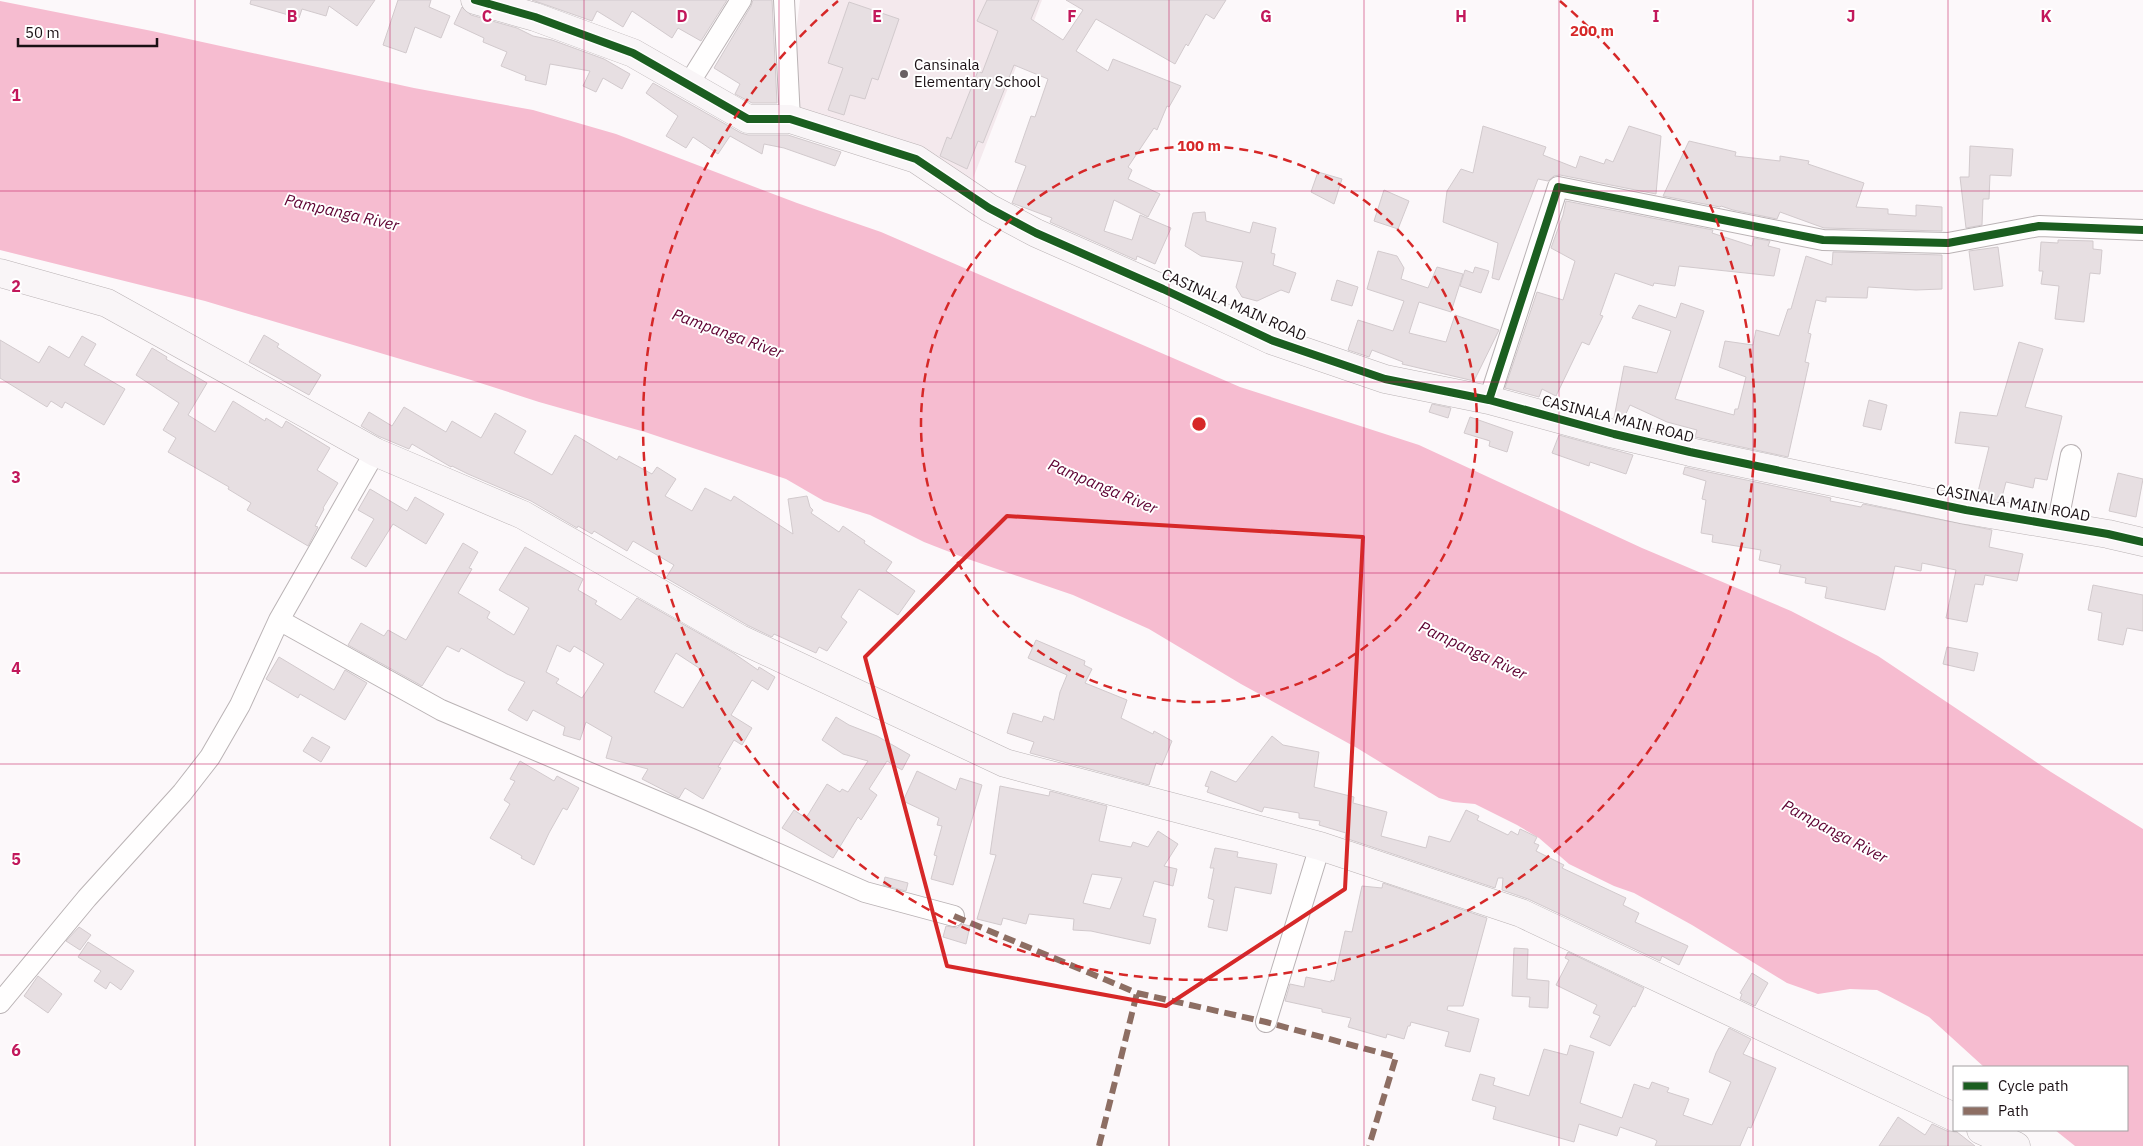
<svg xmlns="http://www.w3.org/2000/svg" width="2143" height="1146" viewBox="0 0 2143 1146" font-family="'IBM Plex Sans',sans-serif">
<rect width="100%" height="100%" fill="#fcf8fa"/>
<path fill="#f4e9ed" d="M800 0H1042L972 181 796 117 794 47Z"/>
<path fill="#f6bcd0" d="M0 1 152 31 414 88 533 110 616 134 797 203 881 232 1240 387 1419 445 1642 548 1791 611 1878 656 2051 772 2143 829V1146H2075L2055 1130H2127V1067H1984L1929 1017 1877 990 1850 989 1818 994 1787 983 1692 925 1634 893 1614 886 1569 864 1539 838 1517 825 1475 804 1453 802 1439 798 1357 748 1241 684 1149 629 1073 595 965 558 924 542 870 515 824 501 786 479 645 432 539 402 471 380 205 301 0 250Z"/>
<path fill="#e7dfe2" stroke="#d2cacd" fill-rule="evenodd" d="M251 0H375L357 26 329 6 326 16 302 9 299 18 250 4Z
M398 0H431L429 7 450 16 441 38 415 27 406 53 383 45Z
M532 0H727L701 41 678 28 672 38 632 11 623 27 597 11 592 21Z
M753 0H772L777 103H752L735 94 740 84 714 68 751 6Z
M987 0H1039L1031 19 1063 40 1083 10 1066 0H1226L1214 19 1206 14 1188 46 1186 44 1175 64 1096 19 1076 51 1108 71 1113 59 1181 86 1169 107 1167 106 1157 130 1154 128 1128 167 1132 170 1128 179 1160 194 1148 217 1114 200 1104 231 1132 240 1140 215 1171 228 1155 264 1137 256 1136 260 1050 222 1052 218 1012 203 1026 166 1015 162 1031 116 1035 117 1048 79 1014 65 983 143 978 141 967 169 940 156 947 137 951 139 978 71 982 73 998 31 977 21Z
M849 2 899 19 878 80 872 78 865 99 850 95 844 115 828 110 843 68 828 63Z
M462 7 471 15 517 28 533 36 552 40 604 59 630 74 622 89 603 78 596 92 583 86 590 71 550 64 546 85 525 80 526 76 501 66 507 52 483 42 484 38 454 24Z
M653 83 741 133 748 135H788L841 152 835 166 784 148 764 144 762 154 730 136 718 154 693 137 686 148 666 136 678 116 646 93Z
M1483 126 1546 147 1543 155 1576 168 1580 156 1604 164 1606 159 1613 162 1629 126 1661 136 1656 194 1560 175 1554 176 1548 181 1538 179 1499 280 1492 278 1498 243 1443 222 1447 191 1461 169 1473 173Z
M1689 141 1736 152 1735 156 1780 161V156L1809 161 1808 164 1864 183 1856 207 1888 209V214L1916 216V205L1942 207V231L1824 228 1780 212 1777 219 1733 210 1721 206 1720 207 1663 196Z
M1970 146 2013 149 2011 176 1990 175 1989 199H1983L1982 225 1966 228 1960 177H1969Z
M1318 172 1342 179 1334 204 1311 192Z
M1384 190 1409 201 1398 229 1374 221Z
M1566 201 1713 230 1712 233 1752 246 1754 238 1770 241 1768 246 1780 249 1774 276 1679 266 1675 286 1654 283 1653 286 1615 273 1600 315 1603 316 1589 345 1582 342 1556 396 1542 389 1539 397 1505 388 1537 292 1563 300 1575 261 1551 248 1563 215Z
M1205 212 1206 221 1250 233 1253 222 1276 228 1271 253 1275 254 1273 265 1296 273 1289 293 1281 290 1257 301 1242 297 1236 287 1243 262 1201 256 1185 246 1193 213Z
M2058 240 2093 241V249L2102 250 2100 274 2090 273 2084 322 2055 319 2059 286 2041 284 2043 271H2039L2041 242 2058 243Z
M1998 247 2003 286 1974 290 1969 251Z
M1378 251 1397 256 1404 268 1401 279 1428 288 1437 267 1463 274 1451 312 1419 302 1409 333 1446 342 1455 315 1499 330 1474 381 1402 364 1403 362 1372 350 1369 357 1348 350 1358 320 1393 331 1404 301 1367 289Z
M1833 252 1942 255V289L1916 290 1868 287 1867 298 1826 297V302L1816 300 1808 333 1811 334 1805 362 1809 363 1788 457 1695 437 1697 430 1667 422 1630 405 1623 420 1614 418 1624 366 1657 373 1671 331 1632 318 1639 305 1676 318 1681 303 1704 311 1675 399 1734 415 1735 409H1738L1746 377 1719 367 1725 341 1753 345 1756 330 1779 336 1788 309H1791L1806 256 1832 265Z
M1475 267 1489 271 1481 293 1460 286 1465 270 1473 273Z
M1337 280 1358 287 1352 306 1331 300Z
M264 335 279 344 277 347 321 375 309 395 249 362Z
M82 336 96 344 84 365 125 389 104 425 65 402 62 408 51 401 47 407 0 378V340L39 363 49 346 69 358Z
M2019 342 2043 349 2025 407 2062 416 2047 480 2035 478 2033 488 2006 482 2002 497 1998 496V500L1977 496 1989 447 1955 443 1960 412 1997 416Z
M152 348 167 357 166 359 207 383 188 415 215 432 233 401 265 421 266 418 282 428 286 421 330 448 317 470 338 483 323 508 324 509 315 526 318 527 308 546 247 510 251 503 228 489 229 487 168 452 176 438 163 430 179 403 136 375Z
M1869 400 1887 405 1881 430 1863 426Z
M1432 404 1451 408 1448 418 1429 412Z
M404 407 446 432 452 421 481 438 495 413 526 431 514 453 552 475 575 435 617 460 619 456 652 474 657 467 676 479 665 496 692 511 705 488 731 501 734 496 793 534 788 499 807 496 810 507 813 510 811 513 839 532 843 526 865 541 864 543 892 562 886 571 915 591 898 615 859 589 841 617 847 622 827 651 819 647 816 653 774 634 772 637 747 625 666 578 674 565 633 541 627 551 594 531 592 534 578 526 577 528 531 501 468 474 452 466 451 467 412 444 409 449 378 436 361 426 369 412 392 426Z
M1470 417 1513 432 1507 452 1489 446 1490 441 1464 433Z
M1559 435 1633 455 1626 474 1590 462 1589 466 1552 453Z
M1685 467 1831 498 1830 501 1861 507 1863 504 1992 530 1989 547 2023 554 2017 581 1985 575 1983 585 1975 584 1967 622 1946 618 1956 570 1922 563 1921 571 1895 566 1885 610 1825 598 1827 587 1805 583 1806 578 1779 573 1781 565 1759 560 1761 550 1712 542 1713 535 1701 533 1706 500 1702 499 1706 481 1683 474Z
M2118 473 2143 479 2136 517 2109 511Z
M370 489 407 511 415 497 444 514 426 544 393 524 366 567 351 558 374 519 358 510Z
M463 543 478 552 469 568 472 569 458 593 490 612 487 618 514 635 529 608 499 590 525 547 583 579 578 590 597 601 595 604 621 620 637 598 732 652 758 670 759 667 775 677 768 690 752 680 731 715 752 728 742 745 734 740 718 767 721 768 703 799 685 788 679 798 642 779 648 769 606 758 612 737 586 722 580 740 563 735 565 727 533 710 527 721 508 710 525 682 507 674 461 648 459 652 447 646 422 686 348 645 361 623 384 636 388 630 406 640ZM557 645 570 652 574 646 604 664 582 698 556 683 559 679 546 672ZM676 653 705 672 683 708 654 692Z
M2093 585 2143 595V631L2127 628 2123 645 2098 640 2102 613 2088 610Z
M1036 640 1085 661 1084 665 1092 669 1085 683 1127 700 1121 718 1153 734 1154 731 1172 741 1162 765 1156 763 1149 785 1030 753 1034 742 1007 733 1013 713 1042 722 1044 716 1054 720 1060 692 1067 675 1028 658Z
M1947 647 1978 653 1974 671 1943 664Z
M279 657 334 690 345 670 367 683 345 720 300 694 298 698 266 679Z
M836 717 849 725 877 736 910 755 902 770 887 761 869 789 877 795 861 820 858 817 833 858 782 828 794 810 806 818 827 784 840 792 842 789 848 792 868 761 843 754 822 740Z
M1272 736 1283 745 1319 752 1314 787 1354 797 1353 803 1387 812 1381 836 1426 848 1429 836 1450 842 1466 810 1479 816 1477 820 1508 835 1511 831 1518 835 1520 829 1537 837 1534 843 1539 845 1536 851 1564 865 1562 868 1626 898 1623 905 1639 913 1635 922 1688 946 1679 965 1662 956 1660 961 1528 899 1502 890 1503 878H1498L1495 888 1345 838 1346 833 1319 825 1320 821 1299 818V813L1264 807 1262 812 1207 792 1209 787 1205 786 1211 771 1236 782Z
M312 737 330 747 321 762 303 751Z
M520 761 554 781 557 776 579 788 567 810 563 808 549 833 534 865 521 858 522 856 490 838 510 804 504 800 515 781 510 779Z
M917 771 956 790 960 778 982 785 953 885 931 879 937 856 934 855 942 826 937 825 939 818 903 801Z
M1000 786 1049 796 1050 791 1107 806 1099 841 1131 847 1133 842 1148 847 1158 831 1178 844 1164 866 1177 869 1173 886 1154 881 1143 916 1156 919 1150 944 1091 931 1073 930 1074 919 1029 914 1026 924 1003 918 1001 925 977 919 996 855 990 854ZM1092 874 1122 878 1110 909 1083 903Z
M1215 848 1238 852 1237 857 1277 864 1271 894 1235 887 1227 931 1208 927 1214 900 1208 898 1214 868H1210Z
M885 877 908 883 906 891 883 885Z
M1383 883 1487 918 1463 1006H1448L1447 1010 1479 1019 1470 1052 1445 1046 1449 1032 1411 1022 1410 1026H1408L1404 1039 1387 1034 1386 1038 1348 1027 1351 1018 1322 1012V1009L1285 1001 1290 984 1304 987 1306 977 1331 982V980L1334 981 1345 931 1352 932 1362 886 1382 888Z
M962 924 970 926 966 944 943 937 946 926 957 928Z
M79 927 91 935 80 950 66 941Z
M88 942 134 971 121 990 110 982 106 989 94 981 101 971 78 957Z
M1514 948 1528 949 1527 979 1549 981 1548 1008 1529 1007 1530 997 1512 996Z
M1568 952 1644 988 1635 1007 1633 1006 1610 1046 1590 1037 1600 1016 1593 1013 1597 1005 1556 985 1569 960 1565 958Z
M1752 973 1768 983 1755 1006 1740 999 1742 994 1740 993Z
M38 976 62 994 48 1013 24 996Z
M1729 1028 1751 1039 1743 1054 1776 1068 1751 1128 1748 1127 1740 1146H1655L1657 1141 1654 1139 1620 1127 1617 1136 1579 1124 1574 1142 1493 1119 1496 1107 1472 1100 1480 1074 1495 1078 1493 1085 1529 1096 1544 1049 1567 1055 1570 1045 1594 1052 1580 1103 1622 1118 1634 1084 1649 1089 1652 1082 1669 1088 1667 1092 1689 1099 1683 1115 1712 1125 1731 1082 1709 1072 1716 1053Z
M1898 1117 1925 1135 1932 1124 1947 1131 1957 1132 1975 1146H1879Z"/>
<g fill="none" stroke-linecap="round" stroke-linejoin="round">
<defs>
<path id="street" d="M784 0 790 119
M688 85 741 0
M1489 400 1558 187 1823 240 1948 243 2039 226 2143 230
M2057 526 2071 455
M279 620 441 710 701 820 865 892 954 916
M0 1003 87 898 182 793 210 757 240 705 279 620 375 452
M1266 1022 1320 846"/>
<path id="secondary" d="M475 0 535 17 633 53 748 119H790L916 159 989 208 1036 233 1163 289 1271 340 1385 379 1489 400 1614 434 1690 452 1966 510 2108 534 2143 542
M0 273 107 303 375 452 523 515 740 639 1005 763 1320 846 1521 913 1954 1117
M1981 1130 2016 1146"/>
</defs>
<use href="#street" stroke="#bab3b5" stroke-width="22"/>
<use href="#secondary" stroke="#bab3b5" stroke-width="29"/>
<use href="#street" stroke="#fffefe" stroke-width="20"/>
<use href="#secondary" stroke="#f9f5f7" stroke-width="28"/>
<path stroke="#8d6e63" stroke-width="6" stroke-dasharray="12 6" stroke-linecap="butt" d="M954 916 1137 993 1266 1022 1396 1057 1369 1146
M1099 1146 1137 993"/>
<defs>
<path id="cycleway" d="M475 0 535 17 633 53 748 119H790L916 159 989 208 1036 233 1163 289 1271 340 1385 379 1489 400 1614 434 1690 452 1966 510 2108 534 2143 542
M1489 400 1558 187 1823 240 1948 243 2039 226 2143 230"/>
</defs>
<use href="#cycleway" stroke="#fff" stroke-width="11"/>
<use href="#cycleway" stroke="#1b5e20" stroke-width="8"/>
</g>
<path fill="none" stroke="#d62828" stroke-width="4" stroke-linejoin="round" d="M1007 516 1363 537 1345 889 1166 1006 947 966 865 657Z"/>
<path fill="none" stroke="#c2185b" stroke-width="1" stroke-opacity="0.55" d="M195 0V1146M390 0V1146M584 0V1146M779 0V1146M974 0V1146M1169 0V1146M1364 0V1146M1559 0V1146M1753 0V1146M1948 0V1146M0 191H2143M0 382H2143M0 573H2143M0 764H2143M0 955H2143"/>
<g fill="none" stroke="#d62828" stroke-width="2.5" stroke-dasharray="9 6">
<circle cx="1199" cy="424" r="278"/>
<path d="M1560 1A556 556 0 1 1 838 1"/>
</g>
<circle fill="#696164" stroke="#fff" stroke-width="2" cx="904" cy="74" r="5"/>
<g text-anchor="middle" stroke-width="4" stroke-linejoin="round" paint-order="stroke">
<g font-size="15" fill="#1a1014" stroke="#fff" text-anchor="start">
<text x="914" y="70">Cansinala<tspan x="914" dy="17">Elementary School</tspan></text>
</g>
<g font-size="15" fill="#1a1014" stroke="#fff">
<text transform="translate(1234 305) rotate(24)" y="5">CASINALA MAIN ROAD</text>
<text transform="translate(1618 419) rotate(14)" y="5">CASINALA MAIN ROAD</text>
<text transform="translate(2013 503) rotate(10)" y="5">CASINALA MAIN ROAD</text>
</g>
<g font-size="16" font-style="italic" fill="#5d0031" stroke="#fff">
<text transform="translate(342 212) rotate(13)" y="6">Pampanga River</text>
<text transform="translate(728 333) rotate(20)" y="6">Pampanga River</text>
<text transform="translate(1103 486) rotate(23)" y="6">Pampanga River</text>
<text transform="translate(1473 650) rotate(25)" y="6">Pampanga River</text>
<text transform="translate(1835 831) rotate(28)" y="6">Pampanga River</text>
</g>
</g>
<g font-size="16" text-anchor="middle" font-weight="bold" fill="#c2185b" stroke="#fff" stroke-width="4" stroke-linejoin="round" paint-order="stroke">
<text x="292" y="22">B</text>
<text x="487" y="22">C</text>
<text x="682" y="22">D</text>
<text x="877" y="22">E</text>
<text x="1072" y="22">F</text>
<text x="1266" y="22">G</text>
<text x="1461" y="22">H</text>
<text x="1656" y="22">I</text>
<text x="1851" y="22">J</text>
<text x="2046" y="22">K</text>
<text x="16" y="101">1</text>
<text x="16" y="292">2</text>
<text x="16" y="483">3</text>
<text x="16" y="674">4</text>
<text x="16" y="865">5</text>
<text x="16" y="1056">6</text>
</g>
<circle cx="1199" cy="424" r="8" fill="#d62828" stroke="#fff" stroke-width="2.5"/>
<g font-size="15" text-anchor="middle" font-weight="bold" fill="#d62828" stroke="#fff" stroke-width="4" stroke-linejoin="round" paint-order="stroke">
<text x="1592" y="36">200 m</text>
<text x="1199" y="151">100 m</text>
</g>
<rect x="1953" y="1066" width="175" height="65" fill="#ffffff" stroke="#a39fa1"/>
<rect x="1963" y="1082" width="25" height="8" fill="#1b5e20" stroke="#a39fa1"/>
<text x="1998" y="1091" font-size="15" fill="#1a1014">Cycle path</text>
<rect x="1963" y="1107" width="25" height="8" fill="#8d6e63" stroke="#a39fa1"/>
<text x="1998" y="1116" font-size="15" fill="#1a1014">Path</text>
<path d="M18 38v8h139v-8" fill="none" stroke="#1a1014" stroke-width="2.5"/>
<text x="25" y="38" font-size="15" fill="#1a1014" stroke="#ffffff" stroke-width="4" paint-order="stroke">50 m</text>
</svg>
